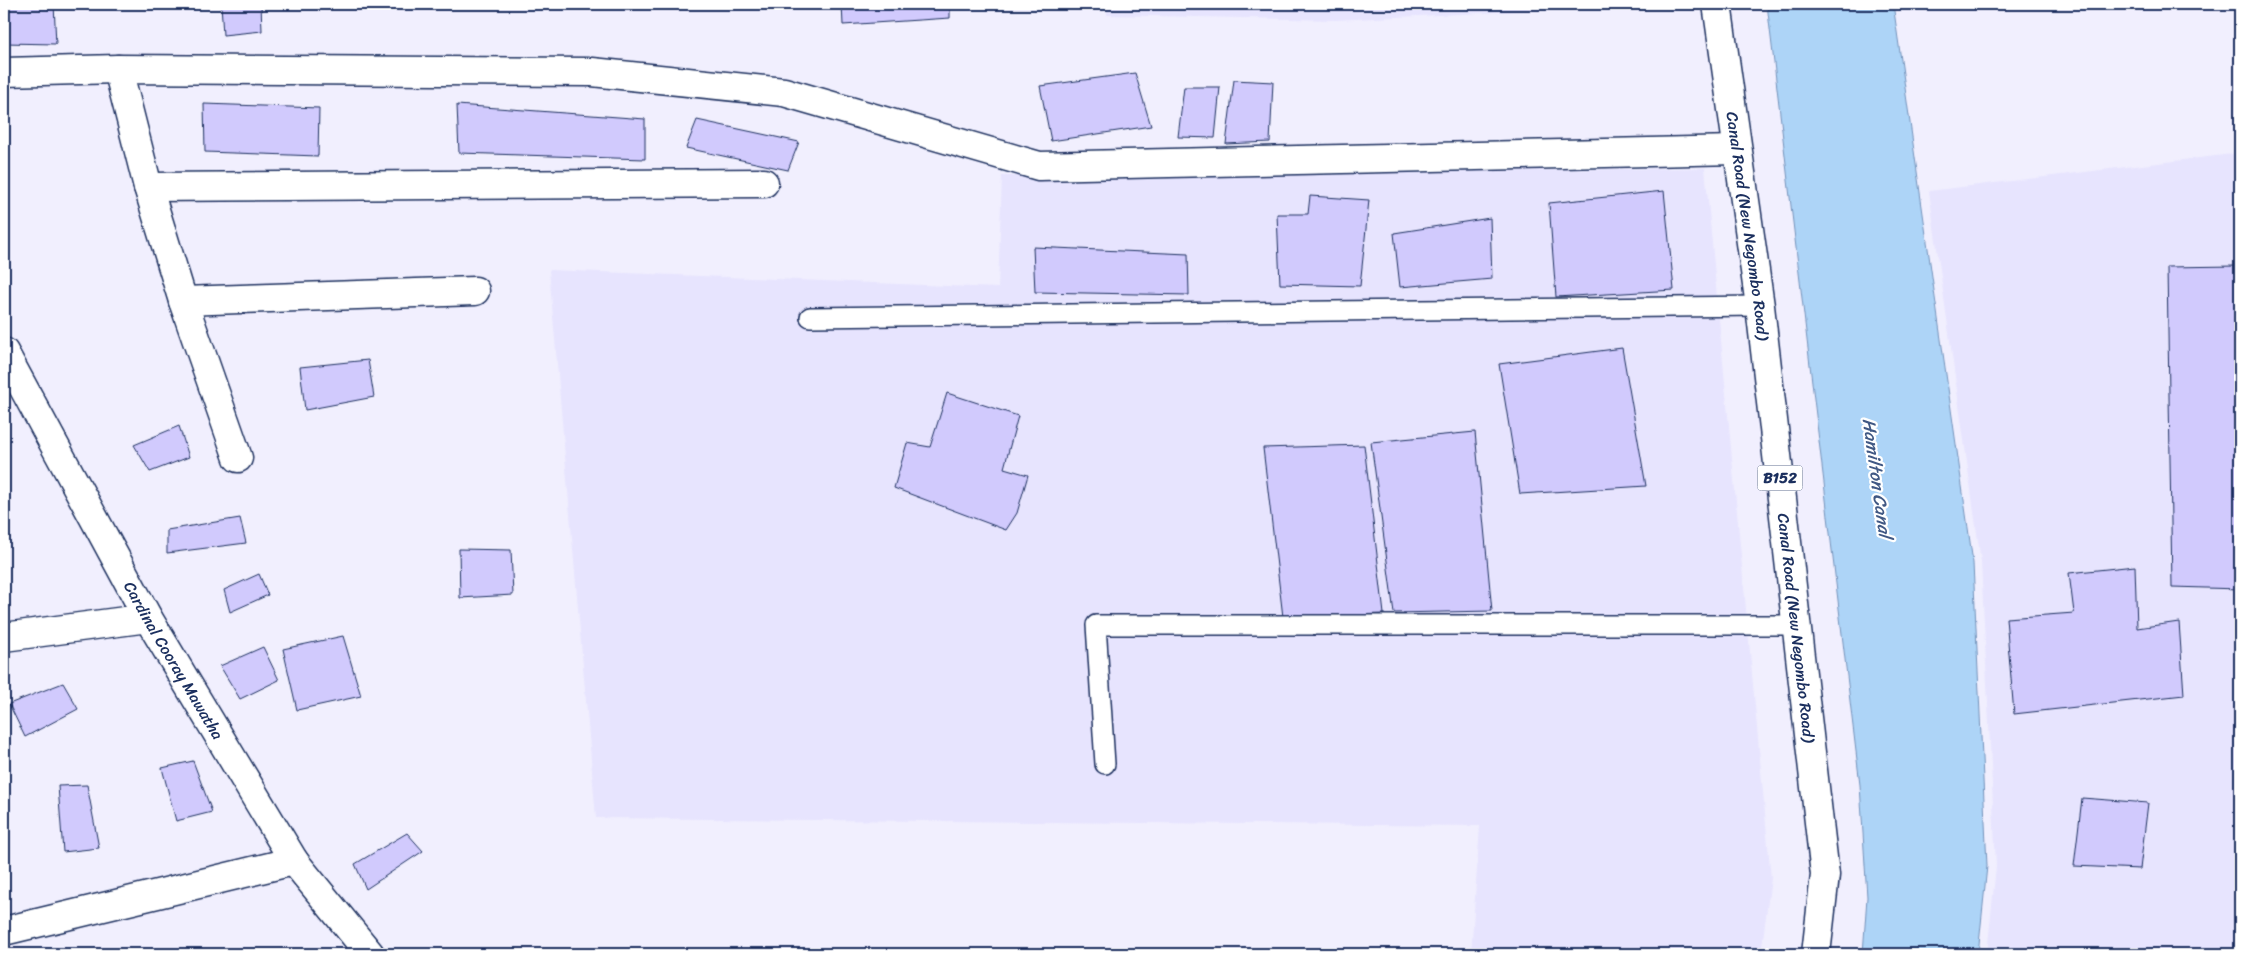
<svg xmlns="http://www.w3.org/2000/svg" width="2244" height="958" viewBox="0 0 2244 958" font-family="Sriracha,sans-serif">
<rect width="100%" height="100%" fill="#f1effe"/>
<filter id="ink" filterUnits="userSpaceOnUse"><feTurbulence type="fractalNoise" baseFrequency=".02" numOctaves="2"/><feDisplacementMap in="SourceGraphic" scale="10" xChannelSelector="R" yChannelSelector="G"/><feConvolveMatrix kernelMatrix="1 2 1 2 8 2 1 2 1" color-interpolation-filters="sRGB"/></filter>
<g filter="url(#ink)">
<path fill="#e7e4fe" d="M1107 4H1671L1335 20 1107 15Z
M2240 153V954H1987L1996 866 1981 562 1929 191Z
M1705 168 1771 878 1761 954H1471L1480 826 596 818 549 270 998 288 1002 176Z"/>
<path fill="#add4f7" stroke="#7392ba" d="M1767 4H1893L1973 563 1987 866 1978 954H1863L1867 897 1860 785Z"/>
<path fill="#d1cafd" stroke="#1b2f5e" d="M4 4H54L56 44 4 43Z
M221 4H261L262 31 223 35Z
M842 4H950V18L843 25Z
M1135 73 1151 126 1051 141 1040 86Z
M1234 80 1273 82 1270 142 1226 144Z
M1184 87H1220L1215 138 1178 137Z
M204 104 319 108 318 156 205 152Z
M457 105 645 119V159L459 153Z
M697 120 799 142 788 170 686 148Z
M1664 191 1674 290 1556 297 1549 203Z
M1310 196 1369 200 1360 286 1280 284 1277 214H1308Z
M1490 218 1492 279 1400 287 1394 233Z
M1033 247 1188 254 1189 295 1035 292Z
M2237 266 2240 416V589L2172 587 2167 267Z
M1622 348 1646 486 1520 494 1499 364Z
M368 360 374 397 305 410 300 367Z
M947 393 1018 416 1004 468 1028 475 1017 513 1006 530 894 488 907 443 930 447Z
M179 426 189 457 150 472 134 445Z
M1475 432 1492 611 1394 613 1371 442Z
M1364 445 1384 614 1283 617 1263 448Z
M240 518 246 543 167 553V530Z
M459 549 511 550 513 595 460 598Z
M2135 566 2137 628 2179 622 2184 695 2014 714 2006 618 2074 613 2069 573Z
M259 574 268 595 230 612 224 590Z
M343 636 361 696 297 710 283 649Z
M263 647 279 680 240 699 220 666Z
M63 683 78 709 25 737 9 704Z
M193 761 212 812 176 821 162 768Z
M87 785 99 848 63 852 58 786Z
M2082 798 2148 803 2140 869 2074 866Z
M407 833 423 851 366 889 355 864Z"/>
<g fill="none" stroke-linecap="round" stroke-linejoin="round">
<defs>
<path id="service" d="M810 317 1760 306
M1105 764 1096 625H1797"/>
<g id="minor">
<path d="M118 69 148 187 183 301 238 458"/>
<path d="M4 72 118 69 592 72 784 92 1039 166 1736 150"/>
<path d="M148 187 764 183"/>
<path d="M183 301 475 291"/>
<path id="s1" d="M4 352 148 618 294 861 370 954"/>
<path d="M4 637 148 618"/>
<path d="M4 931 294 861"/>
</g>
<g id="primary">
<path id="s2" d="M1717 4 1760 306 1825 875 1816 954"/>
</g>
</defs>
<use href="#service" stroke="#1b2f5e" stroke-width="22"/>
<use href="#minor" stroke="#1b2f5e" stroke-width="31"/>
<use href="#primary" stroke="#1b2f5e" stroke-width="31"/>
<use href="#service" stroke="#fff" stroke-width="19"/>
<use href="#minor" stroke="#fff" stroke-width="28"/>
<use href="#primary" stroke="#fff" stroke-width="28"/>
</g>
</g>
<g text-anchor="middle" stroke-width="4.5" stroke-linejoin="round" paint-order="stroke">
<rect fill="#fff" stroke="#5f6d8e" stroke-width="1" x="1757.5" y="465.5" width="45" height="25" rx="4"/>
<g font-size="15" font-weight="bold" fill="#1b2f5e">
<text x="1780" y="483">B152</text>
</g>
<g font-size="16" fill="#1b2f5e" stroke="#fff">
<text dy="6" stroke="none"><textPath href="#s2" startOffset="224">Canal Road (New Negombo Road)</textPath></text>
<text dy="6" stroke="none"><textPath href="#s2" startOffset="629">Canal Road (New Negombo Road)</textPath></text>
<text dy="6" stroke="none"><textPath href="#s1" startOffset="352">Cardinal Cooray Mawatha</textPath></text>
</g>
<g font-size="18" font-style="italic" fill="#405884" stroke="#fff">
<text transform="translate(1877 478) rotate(82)" y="6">Hamilton Canal</text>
</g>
</g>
<rect width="2244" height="958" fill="none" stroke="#fff" stroke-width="20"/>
<rect x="10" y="10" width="2224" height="938" fill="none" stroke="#1b2f5e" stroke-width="2" filter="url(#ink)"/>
</svg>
